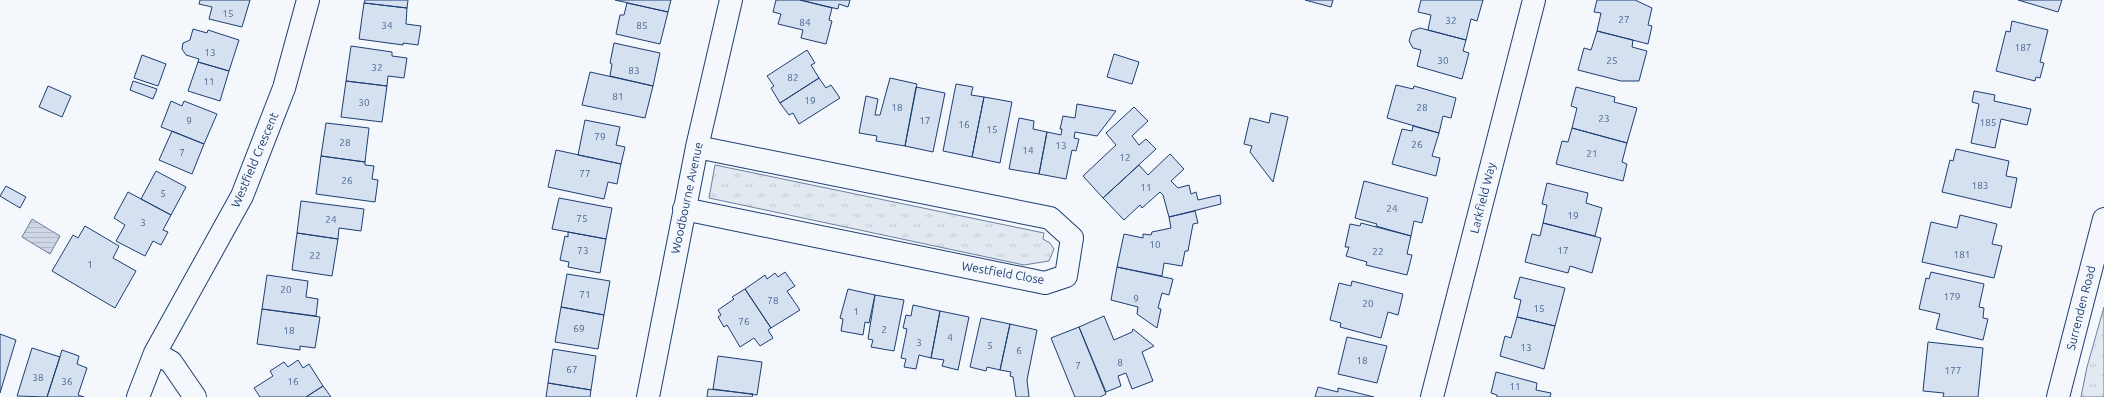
<svg xmlns="http://www.w3.org/2000/svg" width="2104" height="397" viewBox="0 0 2104 397" font-family="Ubuntu,sans-serif">
<defs>
<pattern id="grass-tufts" width="24" height="20" patternUnits="userSpaceOnUse"><rect width="24" height="20" fill="#e3e9f0"/><path d="M3 7l-1-3M5 7V3M7 7l1-3M15 17l-1-3M17 17v-4M19 17l1-3" fill="none" stroke="#c2c9d1"/></pattern>
<pattern id="water-rules" width="6" height="5" patternUnits="userSpaceOnUse"><rect width="6" height="5" fill="#cfd7e4"/><path d="M0 2.5h6" fill="none" stroke="#b1bac7"/></pattern>
</defs>
<rect width="100%" height="100%" fill="#f4f7fb"/>
<path fill="url(#grass-tufts)" stroke="#687fa3" d="M715 165 1044 233 1043 239 1050 243 1054 249 1049 261 1024 265 709 198Z
M2104 307V397H2081L2087 367Z"/>
<path fill="url(#water-rules)" stroke="#687fa3" d="M32 219 60 236 50 254 22 237Z"/>
<path fill="#d5e0f0" stroke="#1d3f73" d="M200 0H250L242 27 209 19 212 7 199 4Z
M365 0H408L407 8 364 3Z
M615 0H671L668 12Z
M776 0H800L832 8 829 20 832 21 826 44 801 38 803 30 778 24 781 14 773 12Z
M800 0H850L848 7 839 4 838 9Z
M1305 0H1333L1331 7Z
M1421 0H1483L1477 21 1471 19 1466 40 1428 30 1431 15 1418 12Z
M1597 0H1635L1652 8 1648 25 1652 26 1648 44 1597 31 1601 13 1594 12Z
M2018 0H2062L2058 12Z
M364 3 407 8 406 24 421 26 418 45 403 43V45L359 39Z
M627 3 668 12 660 44 616 34 620 15H624Z
M2012 21 2048 30 2040 62 2044 63 2040 78 2036 77 2035 81 1996 71 2006 31 2010 32Z
M1420 28 1466 40 1463 51 1469 53 1462 79 1417 66 1421 50 1413 48 1409 41 1412 31Z
M193 29 207 33 208 30 239 40 229 71 198 62 199 59 186 55 182 49 183 43 190 40Z
M1597 31 1633 40 1632 47 1647 51 1639 81H1621L1578 70 1584 48 1591 50Z
M614 43 660 53 653 86 610 76 612 64 610 63Z
M351 46 392 52V56L407 58 404 78 388 76 387 86 346 81Z
M807 50 815 63 811 65 819 78 780 103 771 88 774 86 767 76Z
M1114 54 1139 62 1132 84 1107 77Z
M142 55 166 64 158 86 134 78Z
M198 62 229 71 220 101 188 91Z
M590 72 653 86 645 118 582 105Z
M819 78 826 88 831 85 840 98 799 124 793 113 789 115 780 103Z
M890 78 917 84 905 146 876 141 877 136 859 133 866 96 878 99 875 115H880Z
M133 81 157 89 153 99 130 90Z
M346 81 387 86 382 122 341 117Z
M956 84 973 87 971 95 984 97 972 157 943 151Z
M1396 85 1413 89 1414 86 1456 98 1451 118 1443 116 1439 133 1387 118Z
M48 86 71 96 62 117 39 107Z
M916 87 945 93 933 152 905 146Z
M1576 87 1615 97 1614 102 1637 108 1627 143 1572 128 1577 108 1571 106Z
M1974 91 1995 95 1994 101 2031 109 2027 125 2001 119 1995 148 1971 143 1979 104 1972 102Z
M984 97 1012 102 1000 163 972 157Z
M171 101 182 106 184 101 217 114 204 144 161 127Z
M1077 104 1116 111 1097 136 1075 132 1074 138 1079 139 1076 151 1072 150 1066 179 1039 174 1047 132 1061 135 1062 129H1060L1063 116 1075 118Z
M1134 107 1148 121 1132 136 1139 145 1146 139 1156 149 1103 198 1083 176 1116 145 1106 133Z
M1271 113 1288 117 1273 182 1250 152 1252 146 1244 144 1250 118 1269 123Z
M1019 118 1034 121 1033 129 1047 132 1039 174 1009 169Z
M585 120 620 127 616 145 625 147 621 164 578 155Z
M326 123 369 128 365 162 321 156Z
M1413 126 1439 133 1432 156 1440 158 1436 176 1392 164 1402 129 1412 131Z
M1572 128 1627 143 1622 162 1627 164 1623 181 1556 164 1562 141 1568 142Z
M172 131 204 144 192 174 159 160Z
M1956 149 2009 161 2006 176 2017 178 2011 208 1942 192 1950 160 1953 161Z
M556 150 621 164 617 184 608 182 604 199 548 187Z
M1170 154 1184 169 1171 181 1178 188 1189 185 1191 194 1196 192 1198 200 1220 195 1221 204 1169 217 1163 195 1160 192 1142 208 1140 205 1124 220 1103 198 1139 165 1148 175Z
M321 156 365 162V165L374 166 372 179 378 180 375 202 316 194Z
M156 171 186 187 171 215 141 199Z
M1364 181 1428 198 1422 223 1414 221 1411 236 1376 226 1377 224 1355 218Z
M1547 183 1588 193 1586 203 1602 208 1595 236 1543 223 1547 205 1542 204Z
M6 186 26 197 20 208 0 196Z
M128 192 171 215 163 230 168 232 161 245 153 241 145 256 116 241 125 225 114 218Z
M559 198 612 208 606 239 552 229Z
M301 201 364 209 361 231 339 228 338 239 297 233Z
M1195 211 1198 223 1193 224 1188 251H1185L1182 266 1164 263 1162 276 1117 267 1124 234 1143 238V234L1151 235 1152 232 1171 228 1169 217Z
M1960 215 1997 224 1992 244 2002 246 1994 278 1922 262 1931 222 1957 228Z
M1361 223 1411 236 1407 254 1412 255 1407 275 1366 265 1367 262 1346 256 1349 247H1345L1350 224 1360 226Z
M1543 223 1601 238 1592 273 1570 266 1568 273 1525 262 1532 234 1540 236Z
M85 226 119 246 113 258 136 271 115 308 52 271 73 235 78 238Z
M568 232 606 239 600 273 568 267 569 262 560 260 565 236 568 237Z
M297 233 338 239 332 276 292 270Z
M1117 267 1173 279 1169 295 1162 293 1158 308 1161 309 1157 328 1137 314 1138 307 1111 300Z
M785 272 795 286 787 291 800 310 771 328 745 289 765 275 767 279 775 273 778 277Z
M1931 272 1984 284 1979 307 1984 308 1983 318 1988 319 1983 340 1936 329 1940 314 1919 309 1926 278 1929 279Z
M567 274 610 281 604 315 561 307Z
M267 275 308 281 306 297 318 299 316 316 262 309Z
M1520 277 1565 288 1555 326 1517 317 1521 300 1514 298Z
M1352 281 1403 294 1398 315 1388 312 1381 338 1340 327 1341 323 1330 320 1339 283 1351 286Z
M745 289 771 328 768 330 773 338 760 346 754 338 740 347 727 325 724 327 718 317 721 315 718 310 734 299 732 297Z
M848 289 875 295 869 323 865 322 863 335 841 331 843 319 840 318Z
M875 295 904 300 894 351 871 347 873 340 868 339Z
M913 305 940 311 931 358 919 355 916 369 904 367 906 359 901 358 907 329 903 328 906 315 911 316Z
M561 307 604 315 598 349 555 342Z
M262 309 320 317 315 348 300 346V350L257 344Z
M940 311 969 317 958 370 942 366 944 360 931 358Z
M1104 316 1114 340 1132 332 1133 329 1154 346 1142 352 1153 381 1132 389 1126 373 1118 376 1121 386 1106 392 1079 327Z
M1517 317 1555 326 1544 369 1500 356 1505 336 1511 338Z
M981 318 1010 324 1000 370 987 367 986 371 970 367Z
M1010 324 1037 330 1027 380 1029 397H1016L1013 377 1010 376 1011 372 1000 370Z
M1079 327 1106 394 1100 397H1075L1051 338Z
M0 334 16 340 0 393Z
M1347 337 1387 346 1377 383 1338 374Z
M1928 342 1983 348 1978 397H1943L1944 393 1923 391Z
M32 348 60 357 47 397 17 396Z
M553 349 596 356 591 390 548 383Z
M62 350 79 356 77 364 87 368 78 395 84 397H47Z
M718 356 762 362 757 395 713 389Z
M298 360 303 368 309 364 323 386 306 397H260L254 388 273 376 270 371 284 362 288 367Z
M1496 372 1537 383 1536 390 1551 393 1550 397H1497V395L1491 393Z
M548 383 591 390 590 397H546Z
M323 386 331 397H306Z
M1318 387 1338 392V388L1374 397H1315Z
M708 389 753 394 752 397H707Z"/>
<g fill="none" stroke-linecap="round" stroke-linejoin="round">
<defs>
<path id="minor" d="M684 209 1045 283 1066 276 1072 238 1050 218 697 147
M155 353 171 362 195 397
M138 397 155 353 242 196 284 88 308 0
M648 397 697 147 731 0
M1432 397 1534 0"/>
<path id="tertiary" d="M2058 397 2104 219"/>
</defs>
<use href="#minor" stroke="#1d3f73" stroke-width="24"/>
<use href="#tertiary" stroke="#1d3f73" stroke-width="24"/>
<use href="#minor" stroke="#f4f7fb" stroke-width="22"/>
<use href="#tertiary" stroke="#f4f7fb" stroke-width="22"/>
</g>
<g text-anchor="middle" stroke-width="3" stroke-linejoin="round" paint-order="stroke">
<g font-size="10" fill="#4b6792">
<text x="228" y="17">15</text>
<text x="1624" y="23">27</text>
<text x="1451" y="24">32</text>
<text x="805" y="26">84</text>
<text x="387" y="29">34</text>
<text x="642" y="29">85</text>
<text x="2023" y="51">187</text>
<text x="210" y="56">13</text>
<text x="1443" y="64">30</text>
<text x="1612" y="64">25</text>
<text x="377" y="71">32</text>
<text x="634" y="74">83</text>
<text x="793" y="81">82</text>
<text x="209" y="85">11</text>
<text x="618" y="100">81</text>
<text x="810" y="104">19</text>
<text x="364" y="106">30</text>
<text x="897" y="111">18</text>
<text x="1422" y="111">28</text>
<text x="1604" y="122">23</text>
<text x="189" y="124">9</text>
<text x="925" y="124">17</text>
<text x="1988" y="126">185</text>
<text x="964" y="128">16</text>
<text x="992" y="133">15</text>
<text x="600" y="140">79</text>
<text x="345" y="146">28</text>
<text x="1417" y="148">26</text>
<text x="1061" y="149">13</text>
<text x="1028" y="154">14</text>
<text x="182" y="156">7</text>
<text x="1592" y="157">21</text>
<text x="1125" y="161">12</text>
<text x="585" y="177">77</text>
<text x="347" y="184">26</text>
<text x="1980" y="189">183</text>
<text x="1146" y="191">11</text>
<text x="163" y="197">5</text>
<text x="1392" y="212">24</text>
<text x="1573" y="219">19</text>
<text x="582" y="222">75</text>
<text x="331" y="223">24</text>
<text x="143" y="226">3</text>
<text x="1155" y="248">10</text>
<text x="583" y="254">73</text>
<text x="1563" y="254">17</text>
<text x="1378" y="255">22</text>
<text x="1962" y="258">181</text>
<text x="315" y="259">22</text>
<text x="90" y="268">1</text>
<text x="286" y="293">20</text>
<text x="585" y="298">71</text>
<text x="1952" y="300">179</text>
<text x="1136" y="302">9</text>
<text x="773" y="304">78</text>
<text x="1368" y="307">20</text>
<text x="1539" y="312">15</text>
<text x="856" y="315">1</text>
<text x="744" y="325">76</text>
<text x="579" y="332">69</text>
<text x="884" y="333">2</text>
<text x="289" y="334">18</text>
<text x="950" y="341">4</text>
<text x="919" y="346">3</text>
<text x="990" y="349">5</text>
<text x="1526" y="351">13</text>
<text x="1019" y="354">6</text>
<text x="1362" y="364">18</text>
<text x="1120" y="366">8</text>
<text x="1078" y="369">7</text>
<text x="572" y="373">67</text>
<text x="1953" y="374">177</text>
<text x="38" y="381">38</text>
<text x="67" y="385">36</text>
<text x="293" y="385">16</text>
<text x="1515" y="390">11</text>
</g>
<g font-size="12" fill="#1d3f73" stroke="#f4f7fb">
<text transform="translate(255 160) rotate(-67)" y="4">Westfield Crescent</text>
<text transform="translate(687 198) rotate(-78)" y="4">Woodbourne Avenue</text>
<text transform="translate(1483 198) rotate(-76)" y="4">Larkfield Way</text>
<text transform="translate(1003 273) rotate(10)" y="4">Westfield Close</text>
<text transform="translate(2081 308) rotate(-76)" y="4">Surrenden Road</text>
</g>
</g>
</svg>
